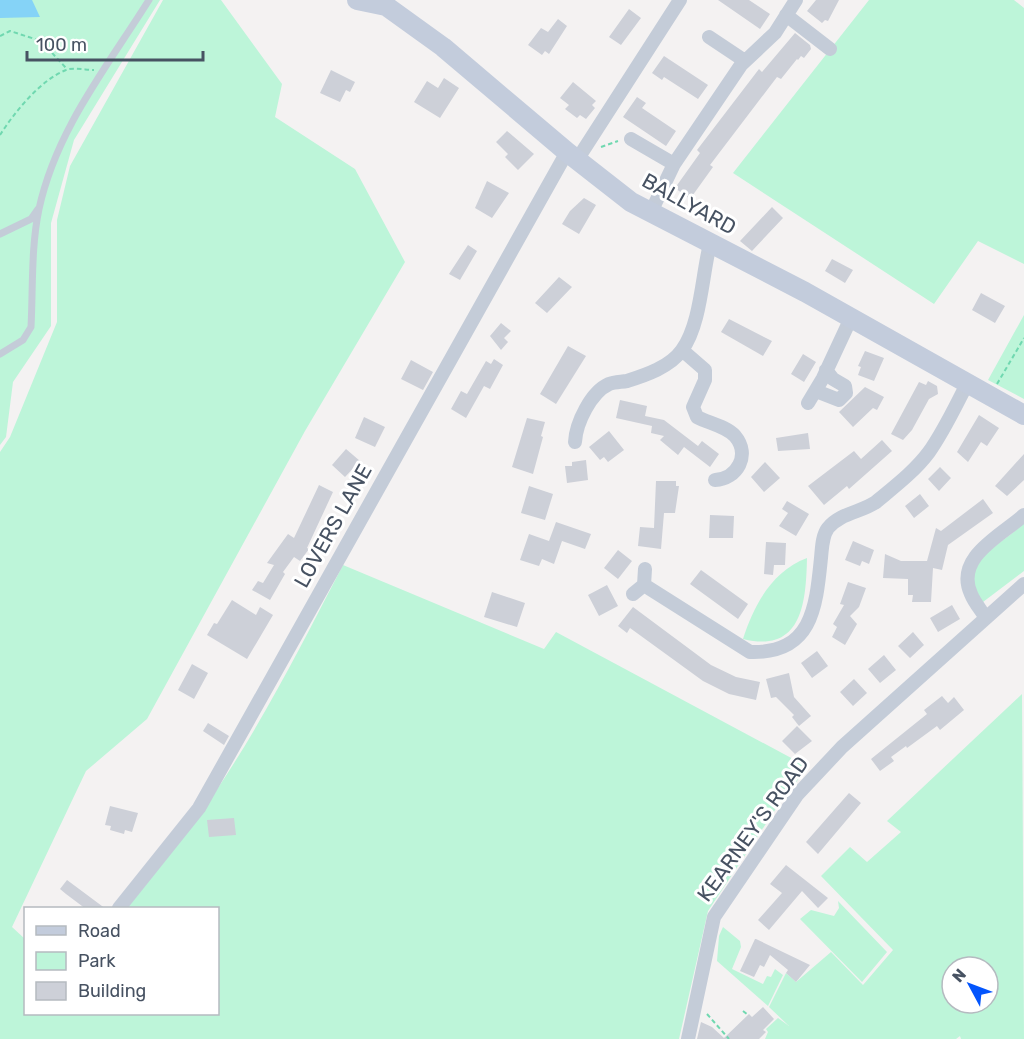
<svg xmlns="http://www.w3.org/2000/svg" width="1024" height="1039" viewBox="0 0 1024 1039" font-family="Rubik,sans-serif">
<rect width="100%" height="100%" fill="#f4f2f2"/>
<path fill="#bdf5d9" fill-rule="evenodd" d="M0 0H160L74 140 51 223V326L13 382 6 437 0 445Z
M163 0H221L282 84 275 117 355 169 405 262 305 431 147 719 86 771 12 927 25 939 26 1014H218V908H127C151 877 177 847 200 814 255 737 299 650 343 565L544 649 556 632 808 767 781 801 708 911 679 1039H0V452L10 437 57 322V220L70 166Z
M869 0H1014L1024 8V264L978 241 934 304 733 173Z
M1024 315V399L988 380Z
M1024 523V571L983 602C954 562 1001 546 1024 523Z
M807 558C806 601 803 654 743 639 754 605 772 571 807 558Z
M1022 694 1024 1039H961L960 1036 956 1039H765L768 1032 766 1029 778 1018 789 1026 769 1007 786 973 796 982 831 952 863 985 893 950 821 876 850 847 867 862 901 832 887 821ZM952 967H988V1003H952Z
M838 901 887 952 862 982 800 919 811 910 834 916 839 908Z
M723 927 740 941 741 947 732 969 763 984 767 976 771 977 775 969 783 975 768 1006 717 961 719 936Z"/>
<path fill="#85d3f7" d="M0 0H32L40 17 0 18Z"/>
<path fill="#cdd0d8" d="M718 0H749L770 14 760 29Z
M816 0H839L828 21 825 20 822 23 807 11Z
M629 9 641 18 621 45 609 37Z
M558 19 567 26 549 54 545 51 542 55 528 45 541 28 548 32Z
M795 33 810 45 811 49 804 58 801 56 798 60 797 59 781 79 777 77 710 165 713 167 690 199 675 188 700 153 697 150 759 69 762 72Z
M664 56 708 85 698 99 664 77 662 80 652 73Z
M331 70 355 82 350 92 346 90 340 102 320 93Z
M444 78 459 88 440 118 414 102 427 81 438 88Z
M573 82 596 101 592 105 595 108 586 119 580 115 577 118 565 109 569 105 560 98Z
M637 97 646 103 642 108 676 131 666 146 623 117Z
M507 131 534 154 518 170 505 157 508 154 496 142Z
M487 181 509 193 492 218 475 208Z
M584 198 596 205 579 234 562 224 570 211Z
M772 207 783 218 752 251 740 241Z
M468 245 477 251 460 280 449 274Z
M832 259 853 270 845 283 825 271Z
M559 277 572 287 547 313 535 303Z
M981 293 1005 306 995 323 972 310Z
M729 319 772 341 763 356 721 332Z
M501 323 511 331 504 338 508 342 501 350 490 336Z
M568 346 586 356 556 404 540 394Z
M865 351 884 358 874 381 858 375 861 367 858 366Z
M803 354 816 362 804 382 791 374Z
M494 359 503 365 490 389 484 386 466 418 451 409 461 391 467 394 486 361 491 364Z
M411 360 433 372 423 390 401 379Z
M928 381 937 386 938 394 929 399 912 430 903 440 891 434 919 382 926 385Z
M865 387 884 397 877 410 873 408 853 427 839 412Z
M620 400 647 406 645 416 664 420 698 446 702 441 719 454 710 467 684 447 678 455 660 440 664 436 651 433 652 426 616 418Z
M979 415 999 428 987 446 981 442 968 462 957 452Z
M364 417 385 427 375 447 355 438Z
M527 418 545 422 541 436 543 437 533 474 512 467Z
M609 431 624 450 608 462 604 457 600 460 589 447Z
M808 433 810 449 778 451 776 438Z
M882 440 892 451 849 489 847 486 824 505 808 486 854 451 861 459Z
M346 449 360 461 345 477 332 465Z
M1024 454V480L1007 496 995 486Z
M586 460 588 480 567 483 565 466H572V462Z
M765 462 780 478 764 492 751 477Z
M940 467 951 478 939 491 928 479Z
M656 481H676V486H679L675 513H664L661 549 638 546 640 527 654 528Z
M319 485 333 492 307 548 309 549 300 561 294 557 283 572 285 574 270 600 252 590 258 581 263 583 274 565 267 563 288 534 294 538Z
M529 486 553 494 545 520 521 513Z
M920 494 929 506 914 518 905 506Z
M983 499 993 513 948 545 942 570 933 568 931 602H912L913 595H908V579L883 578 885 554 901 561H927L936 528 941 531Z
M787 501 809 514 796 536 779 526 788 513 782 509Z
M710 515 734 516 733 538H709Z
M556 522 591 534 585 549 562 541 554 564 542 559 539 566 520 560 529 534 549 541Z
M853 541 874 550 869 564 862 561 860 566 845 560Z
M766 542 786 543 785 565H774L773 575 764 574Z
M618 550 632 561 618 579 604 568Z
M701 570 748 604 738 619 690 584Z
M848 582 866 588 859 607 850 616 857 624 845 645 832 637 837 627 833 624 844 605 840 604Z
M607 585 618 606 599 616 588 595Z
M492 592 525 603 517 627 484 617Z
M232 600 256 615 260 607 273 615 247 659 207 635 214 623 217 624Z
M952 605 960 619 938 632 930 618Z
M633 607 711 665 736 677 760 682 756 700 729 694 703 681 630 628 627 633 618 626Z
M913 632 924 645 910 658 898 646Z
M817 651 828 666 812 678 801 663Z
M884 655 896 670 880 683 868 669Z
M192 664 208 673 194 699 178 690Z
M789 673 794 697 811 716 799 726 792 717 794 715 776 697 771 698 766 679Z
M854 679 867 693 853 706 840 692Z
M942 696 948 703 954 697 964 710 940 730 937 726 907 748 906 746 891 757 894 761 880 771 871 759 927 714 924 710Z
M208 723 229 736 224 745 203 731Z
M797 726 812 741 795 754 782 741Z
M849 793 861 803 818 854 806 842Z
M110 806 138 813 132 832 125 830 124 834 110 830 111 826 105 825Z
M234 818 236 835 209 837 207 820Z
M786 865 828 898 818 908 802 891 769 930 758 920 782 893 770 884Z
M67 880 106 909H86L66 894 60 889Z
M755 939H756L810 965 796 982 786 973 788 970 770 955 764 967 760 965 754 977 740 971Z
M763 1007 774 1019 763 1030 766 1032 759 1039H697L701 1022 712 1027 724 1038 749 1014 752 1017Z"/>
<g fill="none" stroke-linecap="round" stroke-linejoin="round">
<path stroke="#70d8b0" stroke-width="2" stroke-dasharray="4.5 3" stroke-linecap="butt" d="M0 36 10 31 41 41 67 69
M0 135C14 113 40 80 66 70 73 67 86 70 94 70
M601 147 618 141
M997 384 1024 338
M743 1011 748 1015
M707 1014 729 1039"/>
<path stroke="#c4ccd8" stroke-width="7" d="M0 234 31 219 38 209
M0 354 23 340 31 327C33 288 31 247 39 209 56 130 107 67 149 0"/>
<path stroke="#c4ccd8" stroke-width="14" d="M786 15 830 49
M709 37 745 61
M631 139 674 164
M577 160 680 0
M651 212 674 164 741 65 775 33 796 0
M682 350 705 370V380L693 407 697 417C708 423 726 426 735 436 751 455 737 479 715 480
M816 391 839 400 846 393 845 386 833 379 826 370
M808 403 823 378 851 318
M575 442C576 423 591 392 609 384 614 382 621 382 627 381 646 375 670 367 682 350 701 324 702 275 710 244
M644 585 750 652C812 654 816 608 821 558 822 548 822 536 828 528 840 513 862 512 876 502 894 487 915 471 929 452 944 431 955 407 967 384
M633 594 644 585 645 569
M986 618C981 610 974 602 971 594 954 557 1002 535 1024 515
M119 908 199 808 567 152
M688 1039 714 917 797 795 842 747 1024 584"/>
<path stroke="#c3ccdc" stroke-width="20" d="M357 0 386 6 443 47 567 152 631 202 805 292 1024 415"/>
</g>
<g text-anchor="middle" stroke-width="6" stroke-linejoin="round" paint-order="stroke">
<g font-size="21" fill="#475262" stroke="#fff">
<text transform="translate(689 204) rotate(29)" y="7">BALLYARD</text>
<text transform="translate(333 526) rotate(-61)" y="7">LOVERS LANE</text>
<text transform="translate(753 829) rotate(-54)" y="7">KEARNEY'S ROAD</text>
</g>
</g>
<rect x="24" y="907" width="195" height="108" fill="#ffffff" stroke="#b5bac0" stroke-width="1.5"/>
<rect x="36" y="926" width="30" height="9" fill="#c3ccdc" stroke="#b5bac0" stroke-width="1.5"/>
<text x="78" y="937" font-size="18" fill="#475262">Road</text>
<rect x="36" y="952" width="30" height="18" fill="#bdf5d9" stroke="#b5bac0" stroke-width="1.5"/>
<text x="78" y="967" font-size="18" fill="#475262">Park</text>
<rect x="36" y="982" width="30" height="18" fill="#cdd0d8" stroke="#b5bac0" stroke-width="1.5"/>
<text x="78" y="997" font-size="18" fill="#475262">Building</text>
<g transform="translate(970 985) rotate(311)"><circle r="28" fill="#ffffff" stroke="#b5bac0" stroke-width="1.5"/>
<path d="M0-4.5L10 22L0 15L-10 22Z" fill="#0355fd"/>
<text y="-9" font-size="16" font-weight="bold" text-anchor="middle" fill="#475262">N</text>
</g>
<path d="M27 51v9h176v-9" fill="none" stroke="#475262" stroke-width="3"/>
<text x="36" y="51" font-size="18" fill="#475262" stroke="#ffffff" stroke-width="4.5" paint-order="stroke">100 m</text>
</svg>
